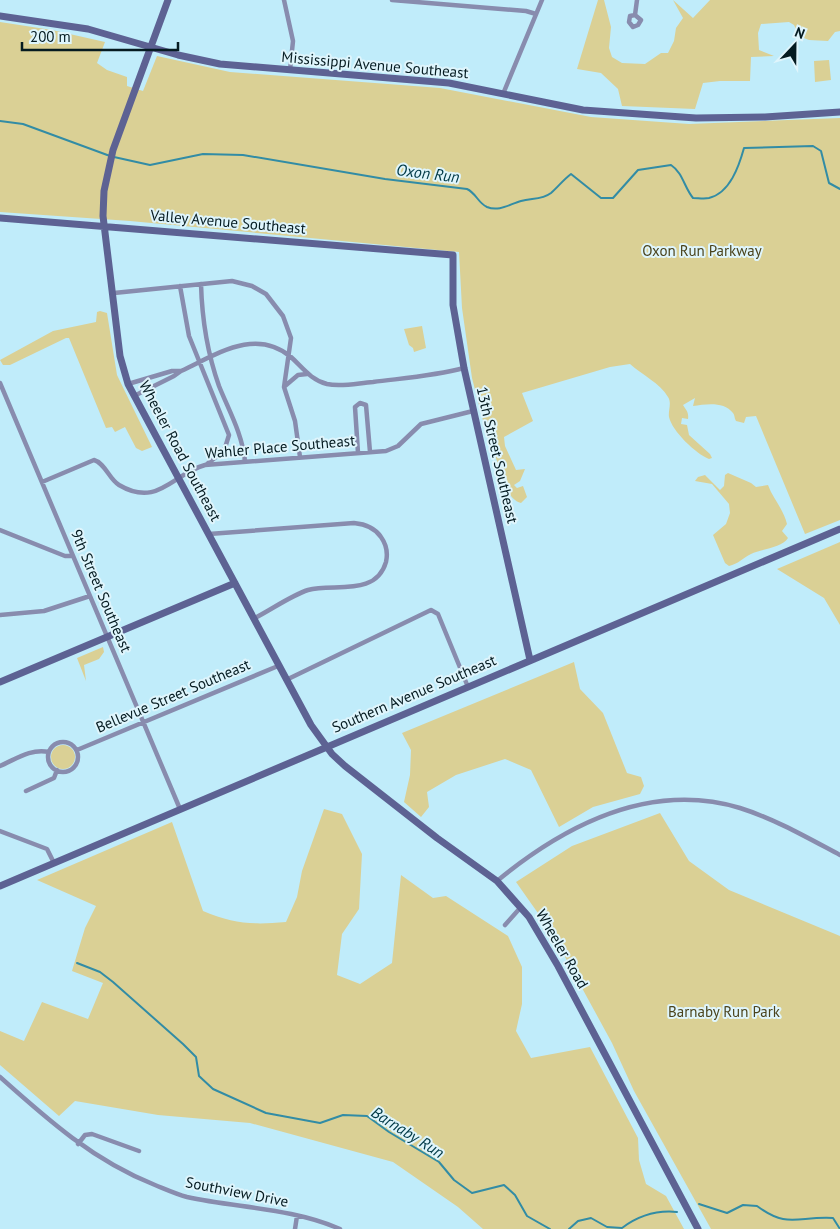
<svg xmlns="http://www.w3.org/2000/svg" width="840" height="1229" viewBox="0 0 840 1229" font-family="'PT Sans',sans-serif">
<rect width="100%" height="100%" fill="#c0ecfa"/>
<path fill="#dad095" d="M598 0H604L611 27 609 48 612 57 622 63 645 64 661 53H668L674 41 676 28 683 18 673 0 693 18 710 0H840V31L835 32 828 41 809 40 799 36 794 25 789 22 761 24 758 33 759 50 774 56 751 57 750 81H720L703 83 695 109 622 106 618 89 601 73 577 69Z
M0 22 52 30 105 42 97 63 107 70 127 77V86L143 91 157 56 230 72 440 88 591 117 689 124 840 118V520L805 534 756 416 746 417 744 423 736 421C734 418 735 415 733 413 724 401 706 404 693 406L695 398 683 405C686 410 689 412 688 419L682 418 681 424 687 425 689 435 710 454 712 458 709 459C696 454 672 431 669 417 668 410 672 403 668 397 660 383 642 375 630 364L610 367 522 393 533 421 504 437 505 446 516 470 525 469 520 481 514 485 517 488 523 486 527 497 521 503C511 500 505 489 507 479L503 477 486 432 472 378 462 308 459 252 130 221 0 212Z
M829 60 831 80 815 82 814 61Z
M100 311 107 313 117 375 152 447 142 451 136 448 125 427 115 432 112 427 106 428 69 338H66L10 365H3L0 360 53 331 96 322 97 312Z
M422 326 426 348 414 352 413 348 409 345 404 329Z
M728 473 751 483 756 487 768 485C773 499 783 508 787 524L782 531 788 538C782 548 761 549 751 554 743 558 738 564 729 566L725 563 713 535 726 524 730 513 729 504 712 484 695 481 698 477 705 475 720 490 724 486 725 475Z
M840 542V625L824 598 777 569Z
M103 647 104 652 99 659 84 665 86 681 77 658Z
M574 662 580 689 603 713 627 773 641 777 644 786 640 794 593 807 559 827 531 770 505 759 456 775 427 792 429 807 421 817 404 802 410 775 411 750 402 733Z
M51 757a12 12 0 1 1 24 0a12 12 0 1 1-24 0Z
M324 809 342 814 362 854 359 909 342 934 337 975 360 984 392 963 401 875 433 898 446 896 508 936 522 967V1004L516 1031 531 1058 590 1047 638 1138 639 1160 646 1184 666 1196 684 1229H483L458 1207 393 1162 250 1123 158 1115 75 1101 59 1116 0 1065V1031L24 1041 42 1002 88 1019 103 983 72 971 85 928 96 906 37 880 172 822 203 911C234 924 253 925 286 922L297 897 302 871Z
M660 813 689 861 729 890 840 936V1229H711L634 1091 612 1043 552 933 516 882 572 846Z"/>
<g fill="none" stroke-linecap="round" stroke-linejoin="round">
<path stroke="#328ca5" stroke-width="2" d="M0 121 23 124 110 156
M114 157 150 165 203 154 243 155 385 179 467 189C476 193 478 203 487 207 499 212 510 204 521 201 532 198 542 200 551 193 558 187 563 180 571 174L601 198H613L638 170 671 165C683 173 684 187 693 198 698 198 704 199 709 198 730 193 739 166 744 148L813 146 821 151 829 183 840 189
M77 963 100 972 113 982 183 1044 196 1057 199 1076 213 1089 266 1113 320 1123 343 1115 367 1116 389 1132 439 1162 454 1180 472 1193 504 1185 515 1195 527 1216 550 1229
M699 1204 727 1213 743 1205 757 1206C788 1229 797 1216 833 1218L840 1229
M569 1229 578 1221 591 1218 607 1227 622 1228C638 1216 657 1210 677 1212"/>
<path stroke="#888cae" stroke-width="4.5" d="M284 0 293 41 290 70
M392 0 526 11 536 14
M635 15 641 20 638 25 633 27 629 22 630 16Z
M635 15 637 0
M503 94 542 0
M201 284C202 320 207 352 219 386 229 411 242 433 245 461
M180 286 189 336 229 435 224 451 207 464
M114 293 232 281 252 286 266 294 283 316 291 338 284 387 295 421 300 457
M0 383 180 809
M128 384 172 371H181
M285 386 298 375 307 374
M134 396 174 376 181 371C216 355 255 327 291 357 303 368 311 380 327 384 342 387 358 383 373 382 404 378 434 376 464 368
M358 453 355 407 360 403 366 405 370 452
M42 482 94 460C105 463 109 479 119 485 158 508 172 474 205 465L386 451 398 446 421 424 473 411
M0 530 65 556H73
M209 534 354 523C365 524 375 528 381 537 386 544 388 553 386 562 376 597 334 583 308 590 290 596 271 610 253 619
M0 615 44 611 90 596
M286 680 431 610 438 614 468 687
M48 757a15 15 0 1 1 30 0a15 15 0 1 1-30 0Z
M77 750 278 666
M0 766C16 759 31 748 49 752
M26 791 54 778 57 770
M0 831 47 849 54 863
M497 881C565 825 650 781 740 808 775 819 808 838 840 855
M505 925 521 907
M0 1077C48 1120 94 1161 155 1185 165 1189 176 1194 187 1197 237 1208 292 1208 340 1229
M78 1144 85 1135 92 1134 139 1151
M295 1229 297 1216"/>
<path stroke="#5d6293" stroke-width="7" d="M168 0 113 150 104 191 103 216 120 356 128 384 311 725 332 754 345 766 437 838 497 881 529 917 558 966 698 1229
M0 16 88 29 178 55 220 64 449 83 583 110 696 118 765 117 840 112
M0 218 453 255V305L464 368 530 660
M0 682 235 583
M0 886 840 529"/>
</g>
<g text-anchor="middle" stroke-width="4" stroke-linejoin="round" paint-order="stroke">
<g font-size="15" fill="#051b21" stroke="#dff5fc">
<text transform="translate(375 65) rotate(5)" y="5">Mississippi Avenue Southeast</text>
<text transform="translate(228 222) rotate(5)" y="5">Valley Avenue Southeast</text>
<text transform="translate(280 447) rotate(-5)" y="5">Wahler Place Southeast</text>
<text transform="translate(180 451) rotate(62)" y="5">Wheeler Road Southeast</text>
<text transform="translate(497 455) rotate(77)" y="5">13th Street Southeast</text>
<text transform="translate(101 591) rotate(67)" y="5">9th Street Southeast</text>
<text transform="translate(414 694) rotate(-23)" y="5">Southern Avenue Southeast</text>
<text transform="translate(173 696) rotate(-23)" y="5">Bellevue Street Southeast</text>
<text transform="translate(562 949) rotate(60)" y="5">Wheeler Road</text>
<text transform="translate(237 1192) rotate(11)" y="5">Southview Drive</text>
</g>
<g font-size="15" fill="#4a431c" stroke="#dff5fc">
<text x="702" y="256">Oxon Run Parkway</text>
<text x="724" y="1017">Barnaby Run Park</text>
</g>
<g font-size="16" font-style="italic" fill="#003946" stroke="#dff5fc">
<text transform="translate(428 173) rotate(7)" y="6">Oxon Run</text>
<text transform="translate(408 1132) rotate(32)" y="6">Barnaby Run</text>
</g>
</g>
<g transform="translate(795 45) rotate(22)" stroke="#dff5fc" stroke-width="4" paint-order="stroke">
<path d="M0-4L9 19L0 12L-9 19Z" fill="#051b21"/>
<text y="-8" font-size="14" font-weight="bold" text-anchor="middle" fill="#051b21">N</text>
</g>
<path d="M22 42v8h156v-8" fill="none" stroke="#051b21" stroke-width="2.5"/>
<text x="30" y="42" font-size="15" fill="#051b21" stroke="#dff5fc" stroke-width="4" paint-order="stroke">200 m</text>
</svg>
